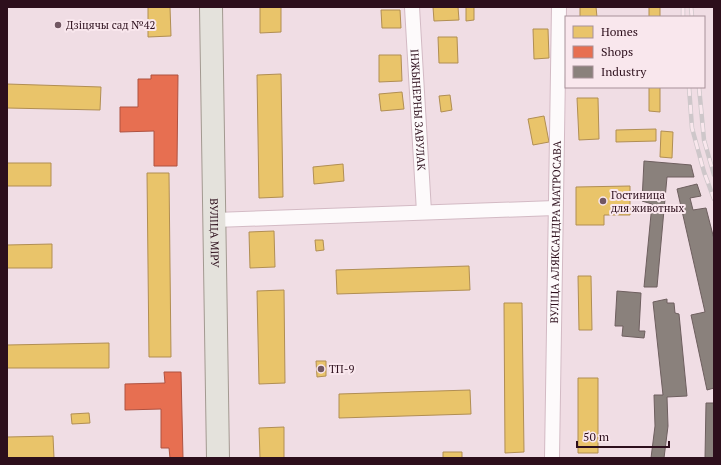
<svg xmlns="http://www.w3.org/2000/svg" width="721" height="465" viewBox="0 0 721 465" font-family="'PT Serif',serif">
<rect width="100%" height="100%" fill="#f0dde4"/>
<path fill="#e9c46a" stroke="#b18e53" d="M148 7H170L171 36 148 37Z
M260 7H281V32L260 33Z
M433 7H458L459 20 434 21Z
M466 7H474V20L466 21Z
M580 7H596L597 17H580Z
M649 7H660V17H649Z
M381 10H400L401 28H382Z
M533 29H548L549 58 534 59Z
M438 37H457L458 63H439Z
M379 55H401L402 81 379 82Z
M281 74 283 197 259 198 257 75Z
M7 84 101 87 100 110 7 108Z
M649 87H660V112L649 111Z
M402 92 404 109 381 111 379 94Z
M450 95 452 110 441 112 439 96Z
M577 98H598L599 139 579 140Z
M544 116 549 142 533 145 528 119Z
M656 129V141L616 142V130Z
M661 131 673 132 672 158 660 157Z
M7 163H51V186H7Z
M343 164 344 181 314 184 313 167Z
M147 173H169L171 357H149Z
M630 186V215H604V225H576V187Z
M274 231 275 267 250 268 249 232Z
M315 240H323L324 250 316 251Z
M52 244V268H7V245Z
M469 266 470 290 337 294 336 270Z
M578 276H591L592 330H579Z
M284 290 285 383 259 384 257 291Z
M504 303H522L524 452 505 453Z
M109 343V368H7V345Z
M316 361H326V376L317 377Z
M578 378H598V453H578Z
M470 390 471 414 339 418V394Z
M89 413 90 423 72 424 71 414Z
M284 427V458H260L259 428Z
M53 436 54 458H7V437Z
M443 452H462V458H443Z"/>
<path fill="#e76f51" stroke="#af5241" d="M151 75H178L177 166H154V131L120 132V107H138V79H151Z
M164 372H181L183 458H170L169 448H161V409L125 410V384L165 383Z"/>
<path fill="#8a817c" stroke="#6e5f5f" d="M644 161 691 165 694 177H667L657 287H644L652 204 642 201Z
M697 184 701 196 690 198 693 210 706 208 714 239V388L707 390 691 315 705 312 677 189Z
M617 291 641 293 639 331H645L644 338 622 336 623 326H615Z
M667 299V303H674L675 313 679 314 687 396 667 397 668 426 664 458H651L655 426 654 395H663L653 302Z
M706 403H714V458H705Z"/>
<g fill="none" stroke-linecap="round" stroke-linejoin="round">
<defs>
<g id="street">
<path id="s1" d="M412 7 424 212"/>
<path d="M215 220 555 208"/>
<path id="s2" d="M552 458 559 7"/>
</g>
<g id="primary">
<path id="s3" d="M211 7 218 458"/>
</g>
</defs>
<use href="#street" stroke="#d3bac4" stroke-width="16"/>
<use href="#primary" stroke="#a29990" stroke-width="24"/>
<use href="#street" stroke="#fdfafb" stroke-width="14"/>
<use href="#primary" stroke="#e4e2dc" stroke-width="22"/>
<defs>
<path id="rail" d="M683 7V17
M691 7 692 17
M689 87 692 128 704 172 714 199
M699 87 704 140 714 175"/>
</defs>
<use href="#rail" stroke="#cec7ca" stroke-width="4.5"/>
<use href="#rail" stroke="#f9e7ed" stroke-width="3" stroke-dasharray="9" stroke-linecap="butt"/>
</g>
<g fill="#715762" stroke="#f9e7ed" stroke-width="1.5">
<circle cx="58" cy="25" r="4"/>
<circle cx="603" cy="201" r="4"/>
<circle cx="321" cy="369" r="4"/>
</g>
<g text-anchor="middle" stroke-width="4" stroke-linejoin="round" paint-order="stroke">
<g font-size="11" fill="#2d0f1c" stroke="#f9e7ed" text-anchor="start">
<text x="66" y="29">Дзіцячы сад №42</text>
<text x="611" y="199">Гостиница<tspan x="611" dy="13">для животных</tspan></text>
<text x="329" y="373">ТП-9</text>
</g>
<g font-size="11" fill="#2d0f1c" stroke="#f9e7ed">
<text dy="4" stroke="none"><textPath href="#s1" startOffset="103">ІНЖЫНЕРНЫ ЗАВУЛАК</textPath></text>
<text dy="4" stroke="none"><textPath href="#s3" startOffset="226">ВУЛІЦА МІРУ</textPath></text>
<text dy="4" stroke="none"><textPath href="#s2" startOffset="226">ВУЛІЦА АЛЯКСАНДРА МАТРОСАВА</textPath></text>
</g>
</g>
<rect width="721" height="465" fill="none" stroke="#2d0f1c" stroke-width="16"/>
<rect x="565" y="16" width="140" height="72" fill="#f9e7ed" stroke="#a79199"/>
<rect x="573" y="26" width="20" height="12" fill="#e9c46a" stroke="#a79199"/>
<text x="601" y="36" font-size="12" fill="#2d0f1c">Homes</text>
<rect x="573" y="46" width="20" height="12" fill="#e76f51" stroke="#a79199"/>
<text x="601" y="56" font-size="12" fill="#2d0f1c">Shops</text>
<rect x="573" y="66" width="20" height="12" fill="#8a817c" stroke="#a79199"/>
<text x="601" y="76" font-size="12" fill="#2d0f1c">Industry</text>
<path d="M577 441v6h92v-6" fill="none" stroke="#2d0f1c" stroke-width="2"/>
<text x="583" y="441" font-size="12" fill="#2d0f1c" stroke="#f9e7ed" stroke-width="3" paint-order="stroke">50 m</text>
</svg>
